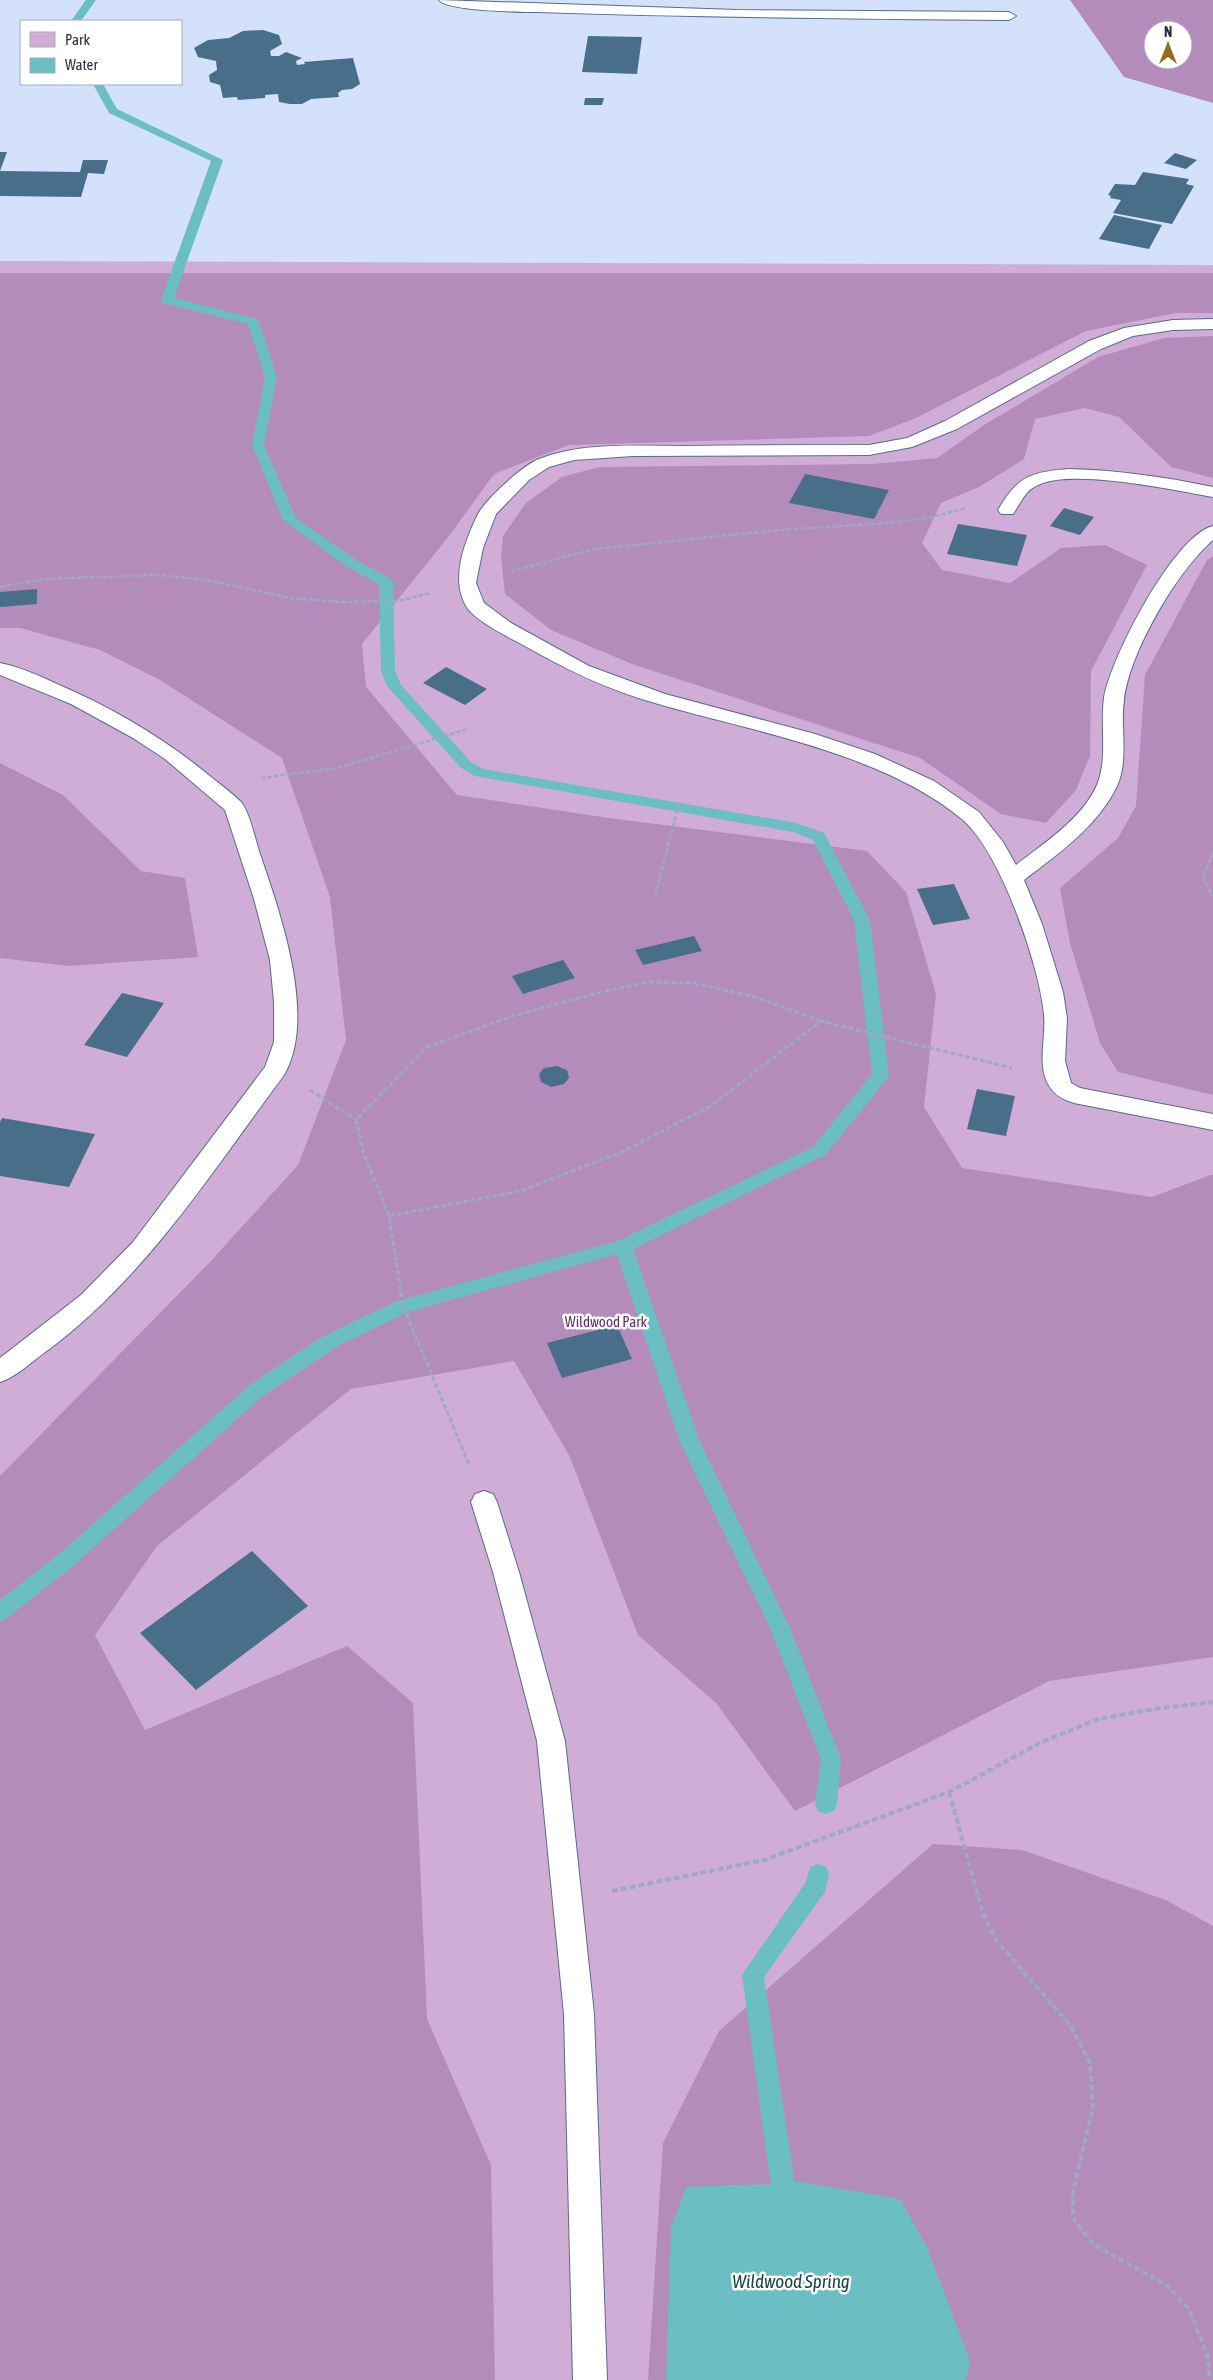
<svg xmlns="http://www.w3.org/2000/svg" width="1213" height="2380" viewBox="0 0 1213 2380" font-family="'Asap Condensed',sans-serif">
<rect width="100%" height="100%" fill="#d3e1fa"/>
<path fill="#d0add6" d="M0 261 1213 265V2380H0Z"/>
<path fill="#b48cbc" fill-rule="evenodd" d="M1070 0H1213V103L1124 77ZM1153 30H1183V60H1153Z
M0 273H1213V313H1176L1086 331 916 418 869 436 569 445 494 474 449 536 362 644 366 687 457 795 609 818 867 851 906 892 936 994 924 1107 962 1168 1152 1197 1213 1174V1657L1049 1681 795 1811 716 1703 638 1635 570 1457 514 1361 351 1389 157 1546 95 1635 145 1730 347 1646 413 1703 427 2019 491 2165 495 2380H0V1476L209 1263 298 1165 346 1040 330 897 282 758 160 680 100 650 20 628H0Z
M1213 336V478L1171 467 1119 417 1085 408 1035 419 1024 459 979 487 941 503 922 543 942 570 1010 583 1061 548 1105 545 1147 565 1091 671 1090 756 1076 790 1046 823 1001 814 920 758 632 664 551 630 505 594 501 557 503 536 526 503 562 477 599 467 873 464 937 458 984 425 1098 357 1164 338Z
M1213 556V1095L1118 1072 1100 1043 1070 943 1060 888 1118 838 1136 806 1145 675 1207 560Z
M0 763 63 795 141 871 185 878 198 957 68 966 0 958Z
M933 1844 1022 1850 1166 1900 1213 1926V2380H648L663 2143 719 2031Z"/>
<path fill="#6bbec4" d="M782 2179 900 2199 927 2247 970 2361 966 2380H666L671 2228 686 2187 769 2184Z"/>
<g fill="none" stroke-linecap="round" stroke-linejoin="round">
<path fill="#6bbec4" fill-rule="evenodd" d="M86 0H96L81 21H71Z
M93 84H103L117 109 223 160 174 298 257 319 259 322 277 377 264 445 296 518 359 562 391 579 393 582 395 671 401 685 471 762 484 769 796 823 824 833 870 920 889 1075 887 1079 825 1155 633 1249 700 1442 790 1628 841 1759 837 1804 834 1811 826 1814 818 1811 815 1804 821 1759 770 1628 680 1442 617 1254 408 1312 336 1347 264 1395 73 1566 7 1618 0 1621V1600L59 1554 250 1385 322 1337 397 1301 618 1241 813 1147 872 1074 854 920 813 840 793 832 475 776 461 768 387 686 381 671 379 584 349 568 283 520 252 445 265 377 248 324 163 303 161 300 211 161 109 113Z
M818 1864 826 1867 829 1874 825 1892 764 1977 794 2179 790 2187 782 2191 774 2187 770 2179 742 1975 806 1882 810 1867Z"/>
</g>
<path fill="#486e89" d="M263 30 279 35 282 44 270 51 271 56H279L286 52 302 58 296 61 297 65 305 64 304 62 353 58 360 84 352 89 342 90 338 93 339 97 311 99 302 104H290L279 102 278 94 265 95V98L238 100 237 97 223 98 220 85 210 82 209 75 217 70 216 61 198 57 194 48 208 40 229 38 243 31Z
M588 36 642 37 637 74 582 72Z
M585 98H604L602 105H584Z
M0 152H7L0 171Z
M1175 153 1197 160 1186 169 1164 163Z
M83 160H108L104 174 88 173 81 197 0 196V171L80 172Z
M1143 172 1189 179 1186 184 1194 186 1172 224 1113 213 1121 200 1110 198 1111 196 1108 195 1115 184 1135 185Z
M1114 215 1162 225 1149 249 1099 239Z
M805 474 889 490 874 519 789 503Z
M1064 508 1094 517 1080 535 1050 526Z
M958 524 1027 535 1017 566 947 554Z
M37 589V604L0 607V592Z
M446 667 487 689 465 705 423 683Z
M954 884 970 919 933 925 917 889Z
M694 936 702 951 643 965 635 950Z
M563 960 575 978 523 994 512 976Z
M122 993 164 1003 127 1057 84 1045Z
M557 1066 567 1070 569 1078 564 1084 551 1087 541 1082 539 1074 544 1068Z
M977 1089 1015 1096 1006 1136 967 1129Z
M2 1118 95 1134 69 1187 0 1176V1122Z
M617 1325 632 1359 562 1378 547 1343Z
M252 1551 308 1606 196 1690 140 1633Z"/>
<g fill="none" stroke-linecap="round" stroke-linejoin="round">
<defs>
<path id="service" d="M439 0 737 10 1009 12 1016 16 1009 20C851 19 693 17 535 12 519 12 447 11 439 0Z
M1213 319V329L1173 330 1133 336 1101 349 957 429 912 447 869 455 633 456 574 460 549 467 529 480 496 514 483 548 476 583 484 603 511 623 589 666 665 694 815 734 875 754 934 781 979 812 1003 842 1016 865C1044 843 1082 819 1097 785 1108 758 1100 727 1104 698 1110 659 1174 535 1213 526V540C1177 571 1129 653 1124 700 1120 728 1129 760 1117 786 1098 826 1058 854 1024 880L1042 924 1063 992 1067 1018 1065 1061 1071 1083 1080 1088 1213 1114V1130L1074 1103C1060 1099 1050 1092 1045 1077 1039 1057 1046 1035 1044 1015 1040 966 1000 852 963 820 883 753 754 732 655 703 608 690 565 669 523 645 507 636 475 621 466 606 450 578 465 541 478 514 486 499 523 465 539 459 583 442 636 446 682 446 745 445 807 445 869 445L907 438 945 421 1089 341 1124 328 1173 320Z
M1068 469C1117 470 1165 477 1213 487V497C1174 490 1072 468 1038 485 1025 490 1021 503 1013 514H1001L998 510C1017 477 1030 472 1068 469Z
M0 663C20 667 38 675 57 684 113 708 164 738 211 777 221 785 232 793 241 802 249 811 255 838 259 851 279 910 318 1017 284 1075 211 1173 144 1280 44 1353 30 1363 16 1377 0 1382V1358L81 1295 133 1242 265 1067 274 1042V1002L270 960 254 899 225 810 165 759 133 738 71 704 0 675Z
M484 1491 493 1494 497 1502 519 1572 565 1741 594 2014 607 2380H573L564 2014 537 1741 493 1572 471 1502 475 1494Z"/>
</defs>
<use href="#service" stroke="#566b8e" stroke-width="2"/>
<path stroke="#9eaac0" stroke-width="2.5" stroke-dasharray="4.5 2" stroke-linecap="butt" d="M511 571 595 549 780 530 889 523 928 518 967 508
M0 587 44 579 155 575 208 580 290 598 342 602 399 601 430 593
M261 778 337 768 468 729
M1213 853 1203 877 1213 897
M655 896 679 803"/>
<path stroke="#9eaac0" stroke-width="3" stroke-dasharray="5 2.5" stroke-linecap="butt" d="M310 1090 356 1120
M389 1216 364 1154 356 1120 427 1047 513 1016 601 992 648 982 693 983 755 997 821 1021
M469 1464 403 1306 389 1216 520 1191 622 1152 712 1105 821 1021 1012 1068"/>
<path stroke="#9eaac0" stroke-width="4" stroke-dasharray="6 3" stroke-linecap="butt" d="M949 1792 983 1914 996 1940 1070 2025 1090 2063 1093 2108 1073 2191V2218L1093 2244 1168 2286 1189 2309 1207 2354 1210 2380
M612 1891 764 1860 949 1792 1042 1742 1098 1719 1161 1708 1213 1702"/>
<use href="#service" fill="#fff" fill-rule="evenodd"/>
</g>
<g text-anchor="middle" stroke-width="5" stroke-linejoin="round" paint-order="stroke">
<g font-size="15" fill="#612f6a" stroke="#fff">
<text x="606" y="1327">Wildwood Park</text>
</g>
<g font-size="19" font-style="italic" fill="#1c4446" stroke="#fff">
<text x="791" y="2288">Wildwood Spring</text>
</g>
</g>
<rect x="20" y="20" width="162" height="65" fill="#ffffff" stroke="#a8abb1"/>
<rect x="30" y="32" width="25" height="15" fill="#d0add6" stroke="#a8abb1"/>
<text x="65" y="45" font-size="15" fill="#252e3d">Park</text>
<rect x="30" y="58" width="25" height="15" fill="#6bbec4" stroke="#a8abb1"/>
<text x="65" y="70" font-size="15" fill="#252e3d">Water</text>
<g transform="translate(1168 45)"><circle r="24" fill="#ffffff" stroke="#a8abb1"/>
<path d="M0-4L9 19L0 12L-9 19Z" fill="#966e19"/>
<text y="-8" font-size="14" font-weight="bold" text-anchor="middle" fill="#252e3d">N</text>
</g>
</svg>
